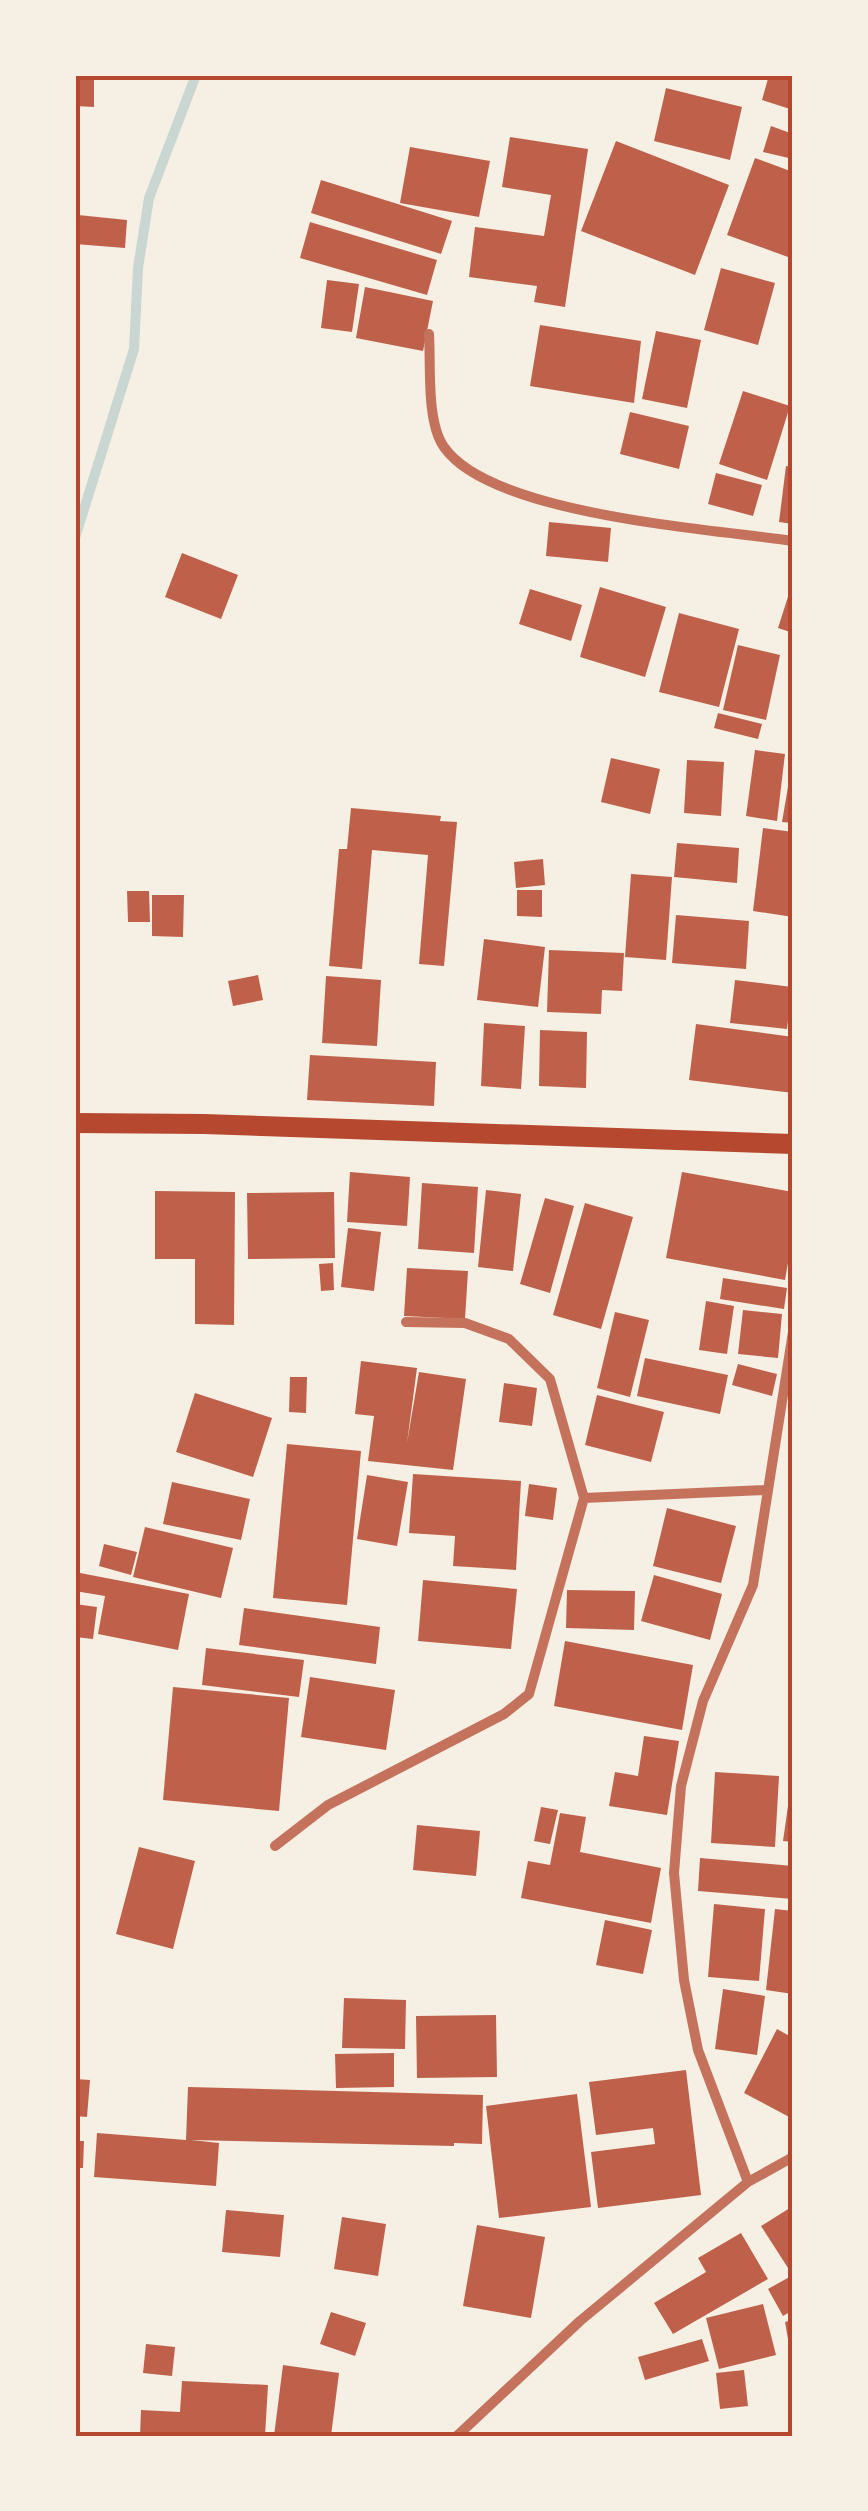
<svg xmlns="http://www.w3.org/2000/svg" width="868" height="2511" viewBox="0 0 868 2511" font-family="'DejaVu Sans',sans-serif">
<rect width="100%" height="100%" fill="#f6efe4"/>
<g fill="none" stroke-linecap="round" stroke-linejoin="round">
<path stroke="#c9d6d2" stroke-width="10" d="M75 538 134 349 138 268 149 198 196 75"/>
</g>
<path fill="#bf614a" d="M75 75H94V107L75 106Z
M769 75H793V110L762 100Z
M666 88 742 107 730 160 654 141Z
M771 126 793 134V159L763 152Z
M510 137 588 149 565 307 534 302 537 286 469 277 475 227 544 236 551 195 502 187Z
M616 141 729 185 695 275 581 231Z
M410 147 490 161 479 217 400 203Z
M755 158 793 172V244L788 257 727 235Z
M321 180 452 221 441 254 311 213Z
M78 215 127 220 125 248 75 244Z
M310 222 437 260 427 295 300 258Z
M721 268 775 283 758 345 704 330Z
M327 280 359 284 352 332 321 328Z
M365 287 433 301 423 351 356 338Z
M540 325 641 341 634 403 530 386Z
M656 331 701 340 687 408 642 399Z
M743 391 790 406 767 480 719 464Z
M630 412 689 426 679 469 620 454Z
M786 466 793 467V524L779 522Z
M716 473 762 485 753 516 708 504Z
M549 522 611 528 608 562 546 556Z
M182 553 238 575 221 619 165 597Z
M793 581V633L778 628Z
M600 587 666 607 645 677 580 657Z
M530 589 582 605 571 641 519 624Z
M679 613 739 629 719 707 659 692Z
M738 645 780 655 766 720 723 710Z
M718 713 762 724 758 739 714 728Z
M755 750 785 754 777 821 746 816Z
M611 758 660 769 650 814 601 802Z
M687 760 724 762 721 816 684 813Z
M791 769H793V823L782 822Z
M351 808 441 816 440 821 457 822 444 966 419 964 428 855 372 850 362 969 329 966 339 849H347Z
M763 828 793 832V917L753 911Z
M677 843 739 848 737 883 674 877Z
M543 859 545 885 516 888 514 862Z
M631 874 672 877 666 960 625 957Z
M517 890H542V917L517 916Z
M127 891H149L150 922H128Z
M152 895H184L183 937 152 936Z
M676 915 749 921 746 969 672 963Z
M484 939 545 947 538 1007 477 1000Z
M549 950 624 953 622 991 602 990 601 1014 547 1012Z
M258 975 263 1000 233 1006 228 981Z
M326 976 381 980 377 1046 322 1043Z
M735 980 792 987 787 1029 730 1023Z
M484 1023 525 1026 521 1089 481 1086Z
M696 1024 793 1037V1093L689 1080Z
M540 1030 587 1032 586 1088 539 1086Z
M310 1055 436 1062 434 1106 307 1100Z
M350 1172 410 1177 407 1226 347 1222Z
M682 1172 793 1192V1234L785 1280 666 1258Z
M422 1183 478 1187 474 1253 418 1249Z
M486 1190 521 1194 513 1271 478 1267Z
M155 1191 235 1192 234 1325 195 1324V1259H155Z
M334 1192 335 1258 248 1259 247 1193Z
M545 1198 574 1206 550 1293 520 1284Z
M585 1203 633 1217 601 1329 553 1315Z
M348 1228 381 1232 374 1291 341 1287Z
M333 1263 334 1290 321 1291 319 1264Z
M407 1268 468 1271 465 1319 404 1316Z
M723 1278 787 1288 784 1309 720 1299Z
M706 1301 734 1306 727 1354 699 1350Z
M743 1310 782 1314 778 1358 738 1354Z
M615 1312 649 1320 630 1397 597 1388Z
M645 1358 728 1375 720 1414 637 1396Z
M361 1361 417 1368 407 1443 419 1372 466 1379 453 1470 368 1461 374 1416 355 1414Z
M738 1364 777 1374 772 1396 732 1385Z
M290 1377H307L306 1413 289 1412Z
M504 1383 537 1388 532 1426 499 1422Z
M195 1393 272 1418 253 1477 176 1452Z
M597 1395 664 1412 651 1462 585 1445Z
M287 1444 361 1451 347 1605 273 1598Z
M413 1474 521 1481 516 1570 453 1566 455 1536 409 1533Z
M367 1475 408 1482 397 1546 357 1539Z
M172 1482 250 1499 241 1540 163 1524Z
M529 1484 557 1488 553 1520 525 1516Z
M667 1508 736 1526 721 1583 653 1566Z
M145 1527 233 1548 221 1598 133 1577Z
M104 1544 137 1552 131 1575 99 1566Z
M75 1572 189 1594 178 1650 98 1634 105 1596 75 1591Z
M654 1575 722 1594 710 1640 641 1621Z
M423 1580 517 1589 511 1649 418 1641Z
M567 1590 635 1591 634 1630 566 1628Z
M75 1604 97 1607 93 1639 75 1637Z
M244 1608 380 1627 376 1664 239 1645Z
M565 1641 693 1665 682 1730 554 1706Z
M206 1648 304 1660 299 1697 202 1685Z
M310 1677 395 1690 386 1750 301 1737Z
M173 1687 289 1698 279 1811 163 1800Z
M644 1736 679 1741 667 1815 609 1806 615 1772 638 1776Z
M715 1772 779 1776 775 1847 711 1843Z
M790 1792 793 1793V1842L783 1841Z
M541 1807 558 1810 550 1844 534 1841Z
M560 1813 586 1817 580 1852 661 1868 651 1923 521 1898 528 1861 550 1865Z
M417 1825 480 1831 476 1876 413 1870Z
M139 1847 195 1861 173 1949 116 1934Z
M700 1858 793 1866V1899L698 1891Z
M714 1904 765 1909 759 1981 708 1977Z
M775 1909 793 1911V1994L766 1990Z
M605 1920 652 1930 643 1974 596 1965Z
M723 1989 765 1996 757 2055 715 2049Z
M344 1998 406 2000 405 2049 342 2048Z
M496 2015 497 2077 417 2078 416 2016Z
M777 2029 793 2038V2119L744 2093Z
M394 2053V2087L336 2088 335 2054Z
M686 2070 701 2195 598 2208 591 2152 655 2144 653 2128 596 2135 589 2082Z
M75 2079 90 2080 87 2117 75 2116Z
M188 2087 483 2095 482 2144 454 2143V2146L191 2140 219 2143 216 2186 94 2177 97 2133 186 2140Z
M577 2094 591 2207 499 2218 486 2106Z
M75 2141H84L83 2168H75Z
M793 2206V2265L788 2268 761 2226Z
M226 2210 284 2215 280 2257 222 2252Z
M342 2217 386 2224 378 2276 334 2269Z
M477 2225 545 2237 531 2318 463 2306Z
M741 2233 768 2279 673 2334 654 2303 706 2272 698 2258Z
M793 2275V2310L783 2316 768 2289Z
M763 2304 776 2355 719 2369 706 2318Z
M331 2312 366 2323 355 2356 320 2344Z
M793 2320V2356H791L785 2322Z
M702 2339 709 2361 645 2380 638 2357Z
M146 2344 175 2347 172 2376 143 2373Z
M283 2365 339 2373 331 2436H274Z
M744 2370 748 2406 720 2409 716 2373Z
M182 2381 268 2385 265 2436H140L141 2410 180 2412Z"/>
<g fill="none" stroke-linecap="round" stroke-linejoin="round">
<path stroke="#c5725c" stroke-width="10" d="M429 334C431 364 426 422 444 447 491 515 711 529 793 541
M584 1498 766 1490
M275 1846 328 1805 504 1714 529 1694 584 1498 550 1379 509 1339 465 1323 406 1322
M748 2182 698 2050 684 1980 674 1873 681 1786 703 1701 753 1585 793 1332
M457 2436 580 2321 748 2182 793 2157"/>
<path stroke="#b5482f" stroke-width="20" d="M75 1123 204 1124 793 1144"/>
</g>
<rect width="868" height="2511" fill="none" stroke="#f6efe4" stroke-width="155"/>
<rect x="78" y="78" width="712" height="2356" fill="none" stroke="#b5482f" stroke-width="4"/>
</svg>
